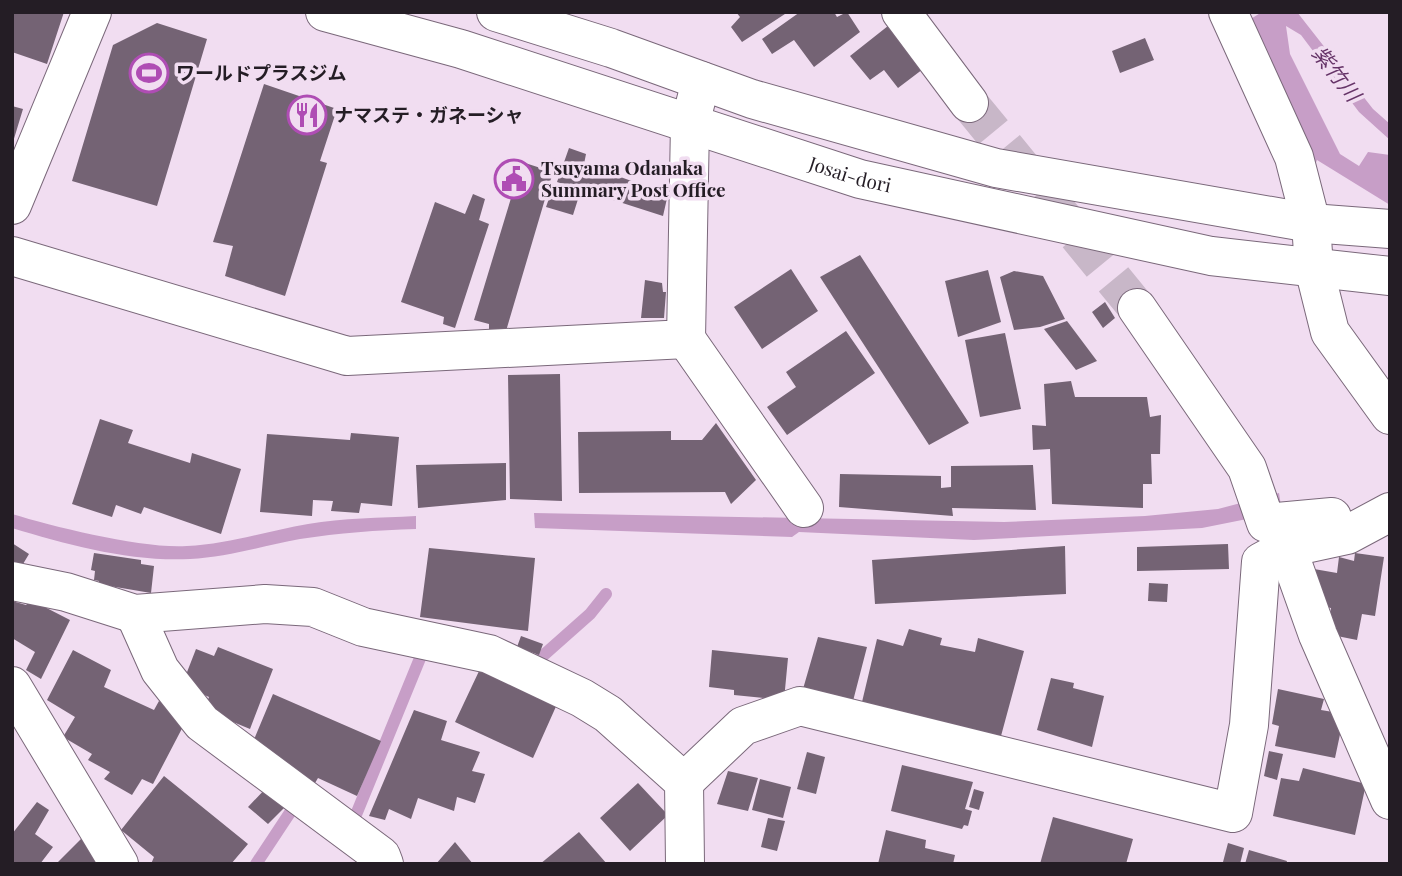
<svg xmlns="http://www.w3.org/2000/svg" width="1402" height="876" viewBox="0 0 1402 876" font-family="'Playfair Display','Noto Sans JP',serif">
<rect width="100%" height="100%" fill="#f1ddf1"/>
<path fill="#c79ec7" d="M1262 12H1297L1373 109 1390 124V140L1359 112 1301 35 1286 26 1290 54 1340 154 1359 166 1368 152 1390 155V205L1317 160 1315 165 1241 25Z
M1279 493 1282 512 1202 528 974 540 799 532 792 537 535 528 534 513 1004 522 1145 516 1218 509Z
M12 514C55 527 143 549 187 546 228 544 267 531 308 524 343 518 380 518 416 516V529C377 530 339 533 300 539 263 546 227 557 190 559 131 562 68 545 12 528Z"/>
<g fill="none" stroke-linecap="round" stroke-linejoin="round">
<path stroke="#c79ec7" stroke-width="12" d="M537 661 590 614 606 594
M351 827 425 646
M256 864 297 802"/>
</g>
<path fill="#746374" d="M12 12H64L47 64 12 52Z
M736 12H788L742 42 731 27 740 17Z
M800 12H834L837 17 847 12 860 32 814 67 794 40 772 54 762 39Z
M893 22 927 66 898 88 884 70 870 80 850 56Z
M157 23 207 39 157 206 72 181 113 45Z
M1145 38 1154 60 1120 73 1112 51Z
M264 84 337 109 320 161 327 163 285 296 225 276 233 246 213 242Z
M12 106 23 109 13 142H12Z
M569 148 586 154 584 164 668 194 663 216 557 182Z
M522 162 553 172 506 331 489 332V324L474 320Z
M553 187 579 196 573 215 546 207Z
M473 194 485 199 479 220 489 224 455 328 443 324 444 317 401 302 435 202 465 214Z
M860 255 969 423 929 445 820 277Z
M791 269 818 311 762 349 734 307Z
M988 270 1001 322 958 337 945 281Z
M1014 271 1043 276 1065 319 1040 327 1014 330 1000 277Z
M645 280 662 283 663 292H666L664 318H641Z
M1105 302 1115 318 1103 328 1092 312Z
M1067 321 1097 361 1076 370 1044 329Z
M846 331 875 373 787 435 767 407 796 387 786 372Z
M1005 333 1021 409 980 417 965 340Z
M560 374 562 501 510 499 508 375Z
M1071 381 1075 397H1147L1150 417 1161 415 1160 454H1151L1152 484H1143V508L1052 504 1050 449 1033 450 1032 425 1046 426 1044 384Z
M100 419 133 430 128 443 190 463 192 453 241 469 221 534 144 507 141 514 116 505 112 517 72 504Z
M716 423 756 480 731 504 725 492 579 493 578 432 671 431V440H702Z
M351 433 399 437 392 506 361 503 359 513 331 511 333 501 313 500 312 516 260 512 267 434 350 440Z
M506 463V500L418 508 416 465Z
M1033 465 1036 510 952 508 953 516 839 507 840 474 941 476V488L951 487V466Z
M12 543 29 554 23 564 12 565Z
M1228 544 1229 569 1137 571V547Z
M1065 546 1066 594 875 604 872 560Z
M429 548 535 558 528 631 420 617Z
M94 553 141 560V564L154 566 151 593 98 584 99 581 94 580 95 571 91 570Z
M1355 553 1384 557 1375 616 1362 614 1357 640 1327 634 1331 608 1315 605 1314 569 1337 573 1339 557 1354 561Z
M1149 583 1168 584 1167 602 1148 601Z
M31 600 70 620 41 679 26 670 35 652 12 638V601L26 605Z
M909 629 942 638 940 645 975 652 978 638 1024 651 1001 736 862 702 877 639 903 646Z
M521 636 543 644 539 655 517 647Z
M818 637 867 647 853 701 803 689Z
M218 647 273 669 250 729 204 710 209 697 182 685 196 649 214 656Z
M73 650 111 670 104 687 154 710 159 701 188 717 153 784 142 779 132 795 104 779 110 772 88 760 92 754 63 737 75 717 47 700Z
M712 650 788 658 784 700 734 695V690L709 687Z
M480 669 558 702 533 758 455 722Z
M1051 678 1074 683 1073 688 1104 696 1092 747 1037 730Z
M1278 689 1324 699 1321 710 1339 713 1336 724 1342 725 1335 758 1275 746 1279 726 1272 724Z
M273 694 381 741 357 796 318 778 315 783 250 749Z
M414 710 447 721 441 740 480 752 472 771 485 774 475 803 457 797 454 811 418 798 411 819 389 809 385 820 369 816Z
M1269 751 1283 754 1277 780 1264 776Z
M807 752 825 757 816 794 797 789Z
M902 765 973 782 965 809 972 811 968 826 964 825 962 829 891 811Z
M1303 768 1366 784 1355 835 1273 816 1281 778 1299 781Z
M728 771 758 778 748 811 717 804Z
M164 776 248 844 231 864H151L154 857 121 830Z
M760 779 791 787 783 818 752 810Z
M638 783 668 815 630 851 600 818Z
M269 785 288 804 268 824 248 807Z
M974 789 984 792 979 810 969 807Z
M37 802 49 810 35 834 53 847 40 864H12V834Z
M1053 817 1133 839 1126 864H1040Z
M768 818 785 821 777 851 761 847Z
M886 830 926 840 925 848 955 855 953 864H878Z
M579 832 607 864H540Z
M83 837 105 864H56Z
M455 842 473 864H436Z
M1228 843 1244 848 1240 864 1223 862Z
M1249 850 1287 861 1286 864H1245Z"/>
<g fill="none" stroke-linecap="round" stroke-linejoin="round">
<path stroke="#c8b7c8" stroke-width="38" stroke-dasharray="38 19" stroke-linecap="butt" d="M969 103 1137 308"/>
<defs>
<g id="minor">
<path id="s1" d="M325 12 461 49 860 179 1211 256 1390 276"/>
<path d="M496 12 611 48 752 99 996 168 1311 223 1390 229"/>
<path d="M901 12 969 103"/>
<path d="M1228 12 1294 157 1311 223 1314 268 1330 332 1390 415"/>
<path d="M12 205 92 12"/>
<path d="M12 256 347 356 686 339 690 124 701 81"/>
<path d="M1137 308 1247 468 1266 523 1332 517"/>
<path d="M686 339 804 508"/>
<path d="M1287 548 1318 635 1390 800"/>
<path d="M12 581 66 592 135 614 265 604 313 607 363 627 489 654 582 698 608 714 684 782 685 864"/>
<path d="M135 614 160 670 202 723 381 856 384 864"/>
<path d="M12 686 119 864"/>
<path d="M684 782 743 726 800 706 1233 813 1249 725 1261 562 1287 548 1347 535 1390 512"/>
</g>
</defs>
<use href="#minor" stroke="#7a687a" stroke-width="40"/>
<use href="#minor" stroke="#fff" stroke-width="38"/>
</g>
<defs>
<symbol id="stadium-ring" viewBox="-11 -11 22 22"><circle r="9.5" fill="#f1ddf1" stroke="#af4db4" stroke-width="1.5"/><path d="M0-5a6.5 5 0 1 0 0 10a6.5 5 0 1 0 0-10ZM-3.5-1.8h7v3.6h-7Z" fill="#af4db4"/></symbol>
<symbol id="restaurant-ring" viewBox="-11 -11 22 22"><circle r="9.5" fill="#f1ddf1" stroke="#af4db4" stroke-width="1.5"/><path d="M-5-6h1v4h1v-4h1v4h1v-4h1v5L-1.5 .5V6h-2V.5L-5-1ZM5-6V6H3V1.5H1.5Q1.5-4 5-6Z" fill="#af4db4"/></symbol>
<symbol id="civic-ring" viewBox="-11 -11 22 22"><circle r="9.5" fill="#f1ddf1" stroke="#af4db4" stroke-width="1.5"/><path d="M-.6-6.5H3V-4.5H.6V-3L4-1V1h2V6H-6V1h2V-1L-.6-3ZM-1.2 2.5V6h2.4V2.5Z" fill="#af4db4"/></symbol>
</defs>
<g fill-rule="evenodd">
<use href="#stadium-ring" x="127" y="51" width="44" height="44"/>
<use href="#restaurant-ring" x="285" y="93" width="44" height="44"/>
<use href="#civic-ring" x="492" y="157" width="44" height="44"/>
</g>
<g text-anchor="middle" stroke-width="7" stroke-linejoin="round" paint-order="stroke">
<g font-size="19" font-weight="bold" fill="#241d25" stroke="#f1ddf1" text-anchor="start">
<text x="176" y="80">ワールドプラスジム</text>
<text x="334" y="122">ナマステ・ガネーシャ</text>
<text x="541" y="175">Tsuyama Odanaka<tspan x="541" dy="22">Summary Post Office</tspan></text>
</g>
<g font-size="19" fill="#241d25" stroke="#f1ddf1">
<text dy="7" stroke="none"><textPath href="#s1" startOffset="550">Josai-dori</textPath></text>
</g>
<g font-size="21" font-style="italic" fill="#663468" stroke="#f1ddf1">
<text transform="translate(1336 74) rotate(52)" y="7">紫竹川</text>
</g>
</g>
<rect width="1402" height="876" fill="none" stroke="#241d25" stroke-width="28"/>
</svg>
